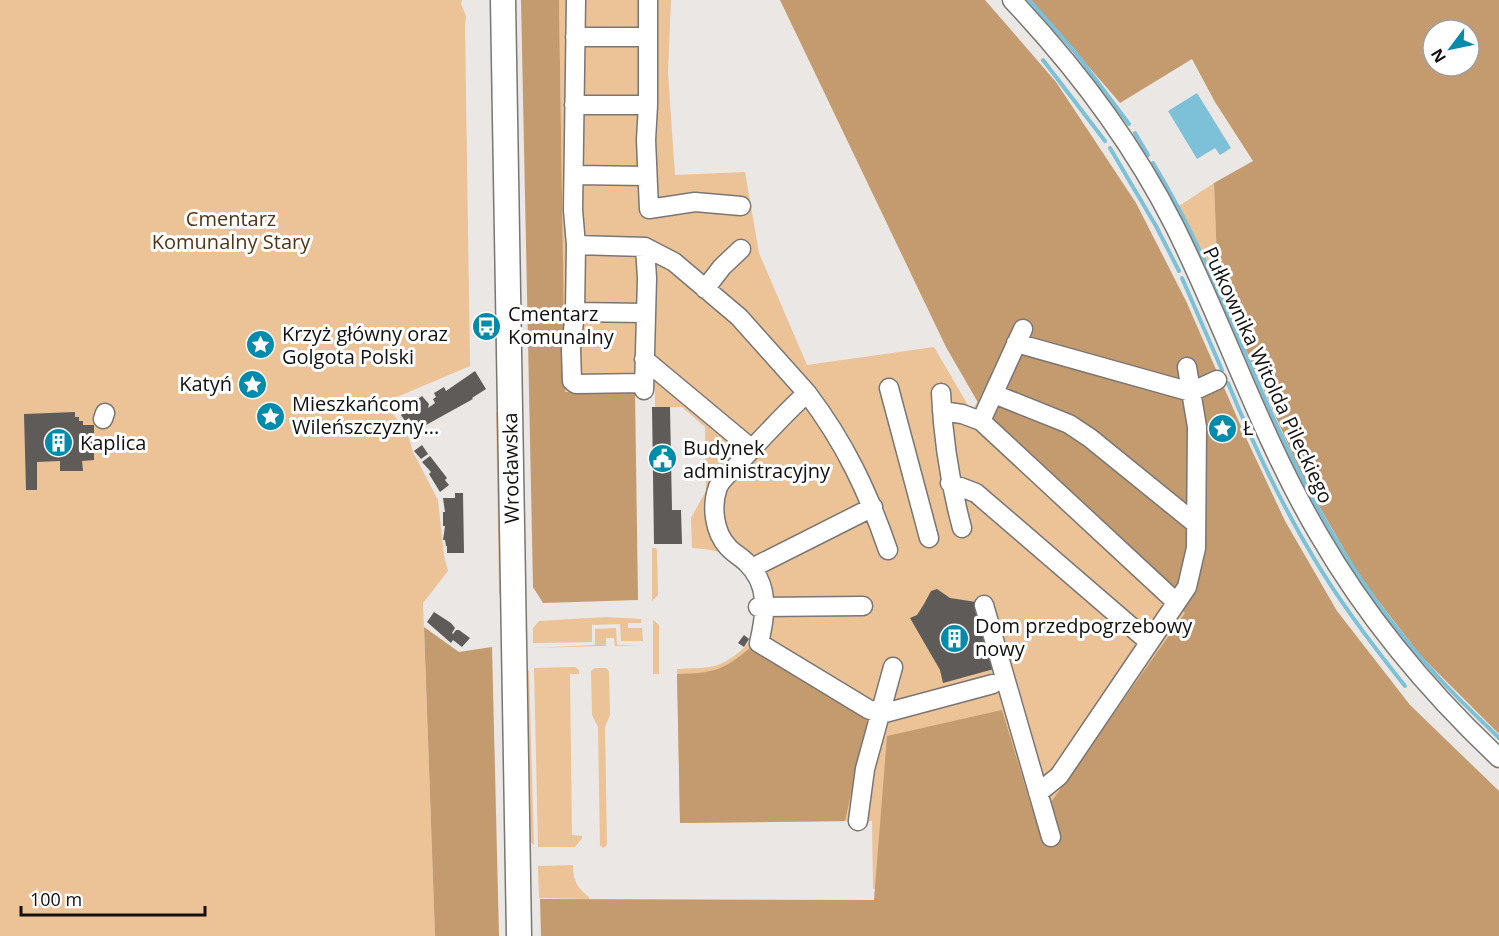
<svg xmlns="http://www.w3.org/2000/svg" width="1499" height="936" viewBox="0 0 1499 936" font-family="'Open Sans',sans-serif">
<rect width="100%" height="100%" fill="#ebe7e4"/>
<path fill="#ecc297" d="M0 0H462L461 4 466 16 465 25 470 366 385 402 408 435 413 452 438 500 444 556 448 571 423 603 435 936H0Z
M559 0H671L668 73 675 175 745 172 759 253 807 365 934 347 972 412 1013 328 1118 227 1238 783 873 889 872 821 680 823 677 669C690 668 705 669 718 665 730 660 744 650 751 639 760 624 758 590 749 576 744 569 732 559 724 555 715 549 703 549 692 548L691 518 706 491 705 427 682 407 655 408V388L565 392Z
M1214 183 1218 287 1179 206Z
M496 412 500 419 503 594H499Z
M652 548H656L657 550 658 595 652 601Z
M606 617 641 619V623H628V628H642L643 641H621L620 624 592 625V642L533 643V628L539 621Z
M653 620 659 625V674H653Z
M616 628 617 645 641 646H615L614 638H606V646L533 648 595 645V629Z
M575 667 579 670V674H570L572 835 582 836V838L575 847H538L534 668Z
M595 668H606L609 671 610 715 605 727 607 845 603 848 600 845 598 727 592 715 591 671Z
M529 670 534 845 529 841 526 673Z
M573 865C573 881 577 887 589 897V899L539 898 538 866Z"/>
<path fill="#c49a6f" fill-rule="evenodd" d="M521 0H559L565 392 635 390 638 600 543 603 533 587Z
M780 0H985L1056 82 1136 203 1186 301 1247 440 1285 521 1337 611 1410 705 1499 791V936H541L540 899 874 900 887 736 1002 710 1032 809 1049 805 1185 613 980 406 946 347Z
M1031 0H1499V734L1420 655 1360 577 1304 480 1218 287 1214 183 1253 161 1215 102 1192 59 1120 103ZM1433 30H1469V66H1433Z
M424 627 459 652 492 647 499 936H435Z
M751 647 761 649 866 715 869 720 855 775 845 821 680 823 677 674C713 673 723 671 751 647Z"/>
<path fill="#7dc1d9" d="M1197 93 1231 148 1220 155 1215 148 1197 159 1168 111Z"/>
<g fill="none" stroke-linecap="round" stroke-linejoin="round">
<path stroke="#7dc1d9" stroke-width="4" d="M1029 0 1075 52 1129 124
M1043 60 1105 141
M1135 133 1148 155
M1110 148 1156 226 1179 271
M1153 163C1218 270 1254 390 1313 499 1347 563 1389 624 1438 677 1457 698 1479 718 1499 738
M1182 278 1222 370
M1228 383C1253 444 1281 504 1315 560 1341 604 1373 646 1405 686"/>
</g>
<path fill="#5e5b58" d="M475 371 486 389 472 398 473 399 417 430 409 418 405 421 401 415 409 410 408 406 422 396 429 404 428 408 435 403 433 399 436 397 434 393 444 387 446 391Z
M652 407H670L672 510H681L682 544H654Z
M75 412V417H79V421H83V425H94V460L82 461 83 471H60V461L37 462V490H26L24 414Z
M422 445 428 454 421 459 414 451Z
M430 456 447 478 445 480 449 485 440 492 429 474 431 472 422 462Z
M455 493H463L464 553H447V546H446L445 540H443L445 526H443V512H445L443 498H455Z
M937 589 950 598 976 602 994 669 943 683 940 670 910 618 917 615 924 604 931 591Z
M434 612 451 623 455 628 452 633 453 634 456 630H459L470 638 462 647 453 640 451 643 427 622Z
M744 635 749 639 744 647 738 643Z"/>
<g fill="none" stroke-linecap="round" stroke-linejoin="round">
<defs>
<path id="minor" d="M576 0 573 210 576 245 575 312 571 349 572 381 576 384 644 383
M648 0V105L646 140 649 209 695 202 741 206
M1012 0C1076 68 1132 142 1174 225 1225 327 1261 437 1319 535 1367 618 1430 693 1499 758
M575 37H647
M574 105H648
M574 175 647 176
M576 245 645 247 674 262 739 317 807 393
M705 289 722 267 741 249
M575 312 645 313
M1016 343 1191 392 1217 380
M644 359 752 449
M889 388 929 538
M644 390 647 278 645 247
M941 393C943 439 950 483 962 528
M994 394 1069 424 1090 438 1196 524
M942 411 962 414 981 421 1023 329
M103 419 105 413
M981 421 1176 602
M950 483 976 493 1149 642
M888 550C868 492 845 443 807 393 783 415 761 439 739 463 733 470 722 478 718 487 711 506 714 532 728 547 733 553 740 556 746 562 770 584 766 614 759 643L868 709 881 714 993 684
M752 568 873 507
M984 605 1051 837
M758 607 863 606
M1038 793 1059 776 1187 587 1196 548 1197 427 1187 367
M858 821 865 769 893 667"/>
<path id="major" d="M503 0 519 936"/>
</defs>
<use href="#minor" stroke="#797673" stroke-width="21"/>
<use href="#major" stroke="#797673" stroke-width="27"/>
<use href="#minor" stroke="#fff" stroke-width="18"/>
<use href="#major" stroke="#fff" stroke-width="24"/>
</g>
<defs>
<symbol id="bus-disc" viewBox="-11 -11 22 22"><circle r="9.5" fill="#038bab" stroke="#fff"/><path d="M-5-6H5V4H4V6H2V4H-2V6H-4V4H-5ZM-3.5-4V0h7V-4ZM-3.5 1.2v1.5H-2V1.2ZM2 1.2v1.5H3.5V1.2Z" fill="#fff"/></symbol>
<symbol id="sight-disc" viewBox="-11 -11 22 22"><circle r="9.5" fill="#038bab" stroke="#fff"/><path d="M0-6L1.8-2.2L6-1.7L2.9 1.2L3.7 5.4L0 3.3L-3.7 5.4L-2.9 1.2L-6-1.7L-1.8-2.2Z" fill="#fff"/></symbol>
<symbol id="building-disc" viewBox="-11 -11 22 22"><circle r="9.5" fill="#038bab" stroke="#fff"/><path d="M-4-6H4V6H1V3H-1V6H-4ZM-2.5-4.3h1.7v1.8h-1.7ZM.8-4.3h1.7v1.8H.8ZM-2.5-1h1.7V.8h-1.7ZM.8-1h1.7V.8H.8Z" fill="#fff"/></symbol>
<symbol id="civic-disc" viewBox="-11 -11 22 22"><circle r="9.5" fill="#038bab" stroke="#fff"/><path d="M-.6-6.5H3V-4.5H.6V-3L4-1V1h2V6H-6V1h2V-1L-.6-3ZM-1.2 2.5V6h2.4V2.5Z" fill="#fff"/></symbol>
</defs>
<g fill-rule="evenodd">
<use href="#bus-disc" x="470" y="310" width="33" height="33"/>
<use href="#sight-disc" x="244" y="328" width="33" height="33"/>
<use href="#sight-disc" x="236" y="368" width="33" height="33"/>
<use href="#sight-disc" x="254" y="400" width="33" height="33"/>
<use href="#sight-disc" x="1206" y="412" width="33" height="33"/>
<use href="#building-disc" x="42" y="426" width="33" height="33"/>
<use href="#civic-disc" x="646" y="442" width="33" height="33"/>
<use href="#building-disc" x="938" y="622" width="33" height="33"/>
</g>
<g text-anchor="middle" stroke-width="6" stroke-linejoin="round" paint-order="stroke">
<g font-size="20" fill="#523512" stroke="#fff">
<text x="231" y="226">Cmentarz<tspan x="231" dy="23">Komunalny Stary</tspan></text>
</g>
<g font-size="20" fill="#12110f" stroke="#fff" text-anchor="start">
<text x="508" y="321">Cmentarz<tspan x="508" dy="23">Komunalny</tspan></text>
<text x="282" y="341">Krzyż główny oraz<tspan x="282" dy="23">Golgota Polski</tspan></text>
<text x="232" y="391" text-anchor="end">Katyń</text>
<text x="292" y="411">Mieszkańcom<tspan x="292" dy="23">Wileńszczyzny...</tspan></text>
<text x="1243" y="435">Ł</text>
<text x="80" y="450">Kaplica</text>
<text x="683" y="455">Budynek<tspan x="683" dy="23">administracyjny</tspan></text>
<text x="975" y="633">Dom przedpogrzebowy<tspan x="975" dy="23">nowy</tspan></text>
</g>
<g font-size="20" fill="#12110f" stroke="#fff">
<text transform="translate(1268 375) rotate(65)" y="7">Pułkownika Witolda Pileckiego</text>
<text transform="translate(511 468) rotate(-91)" y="7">Wrocławska</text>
</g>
</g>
<g transform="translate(1451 48) rotate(238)"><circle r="28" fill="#ffffff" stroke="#a0a09f" stroke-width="1.5"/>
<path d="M0-4.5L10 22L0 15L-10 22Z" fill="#038bab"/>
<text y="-9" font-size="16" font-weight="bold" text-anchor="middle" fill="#12110f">N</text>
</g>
<path d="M21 906v9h184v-9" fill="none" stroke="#12110f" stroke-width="3"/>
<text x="30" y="906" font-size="18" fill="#12110f" stroke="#ffffff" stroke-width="4.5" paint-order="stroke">100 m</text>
</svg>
